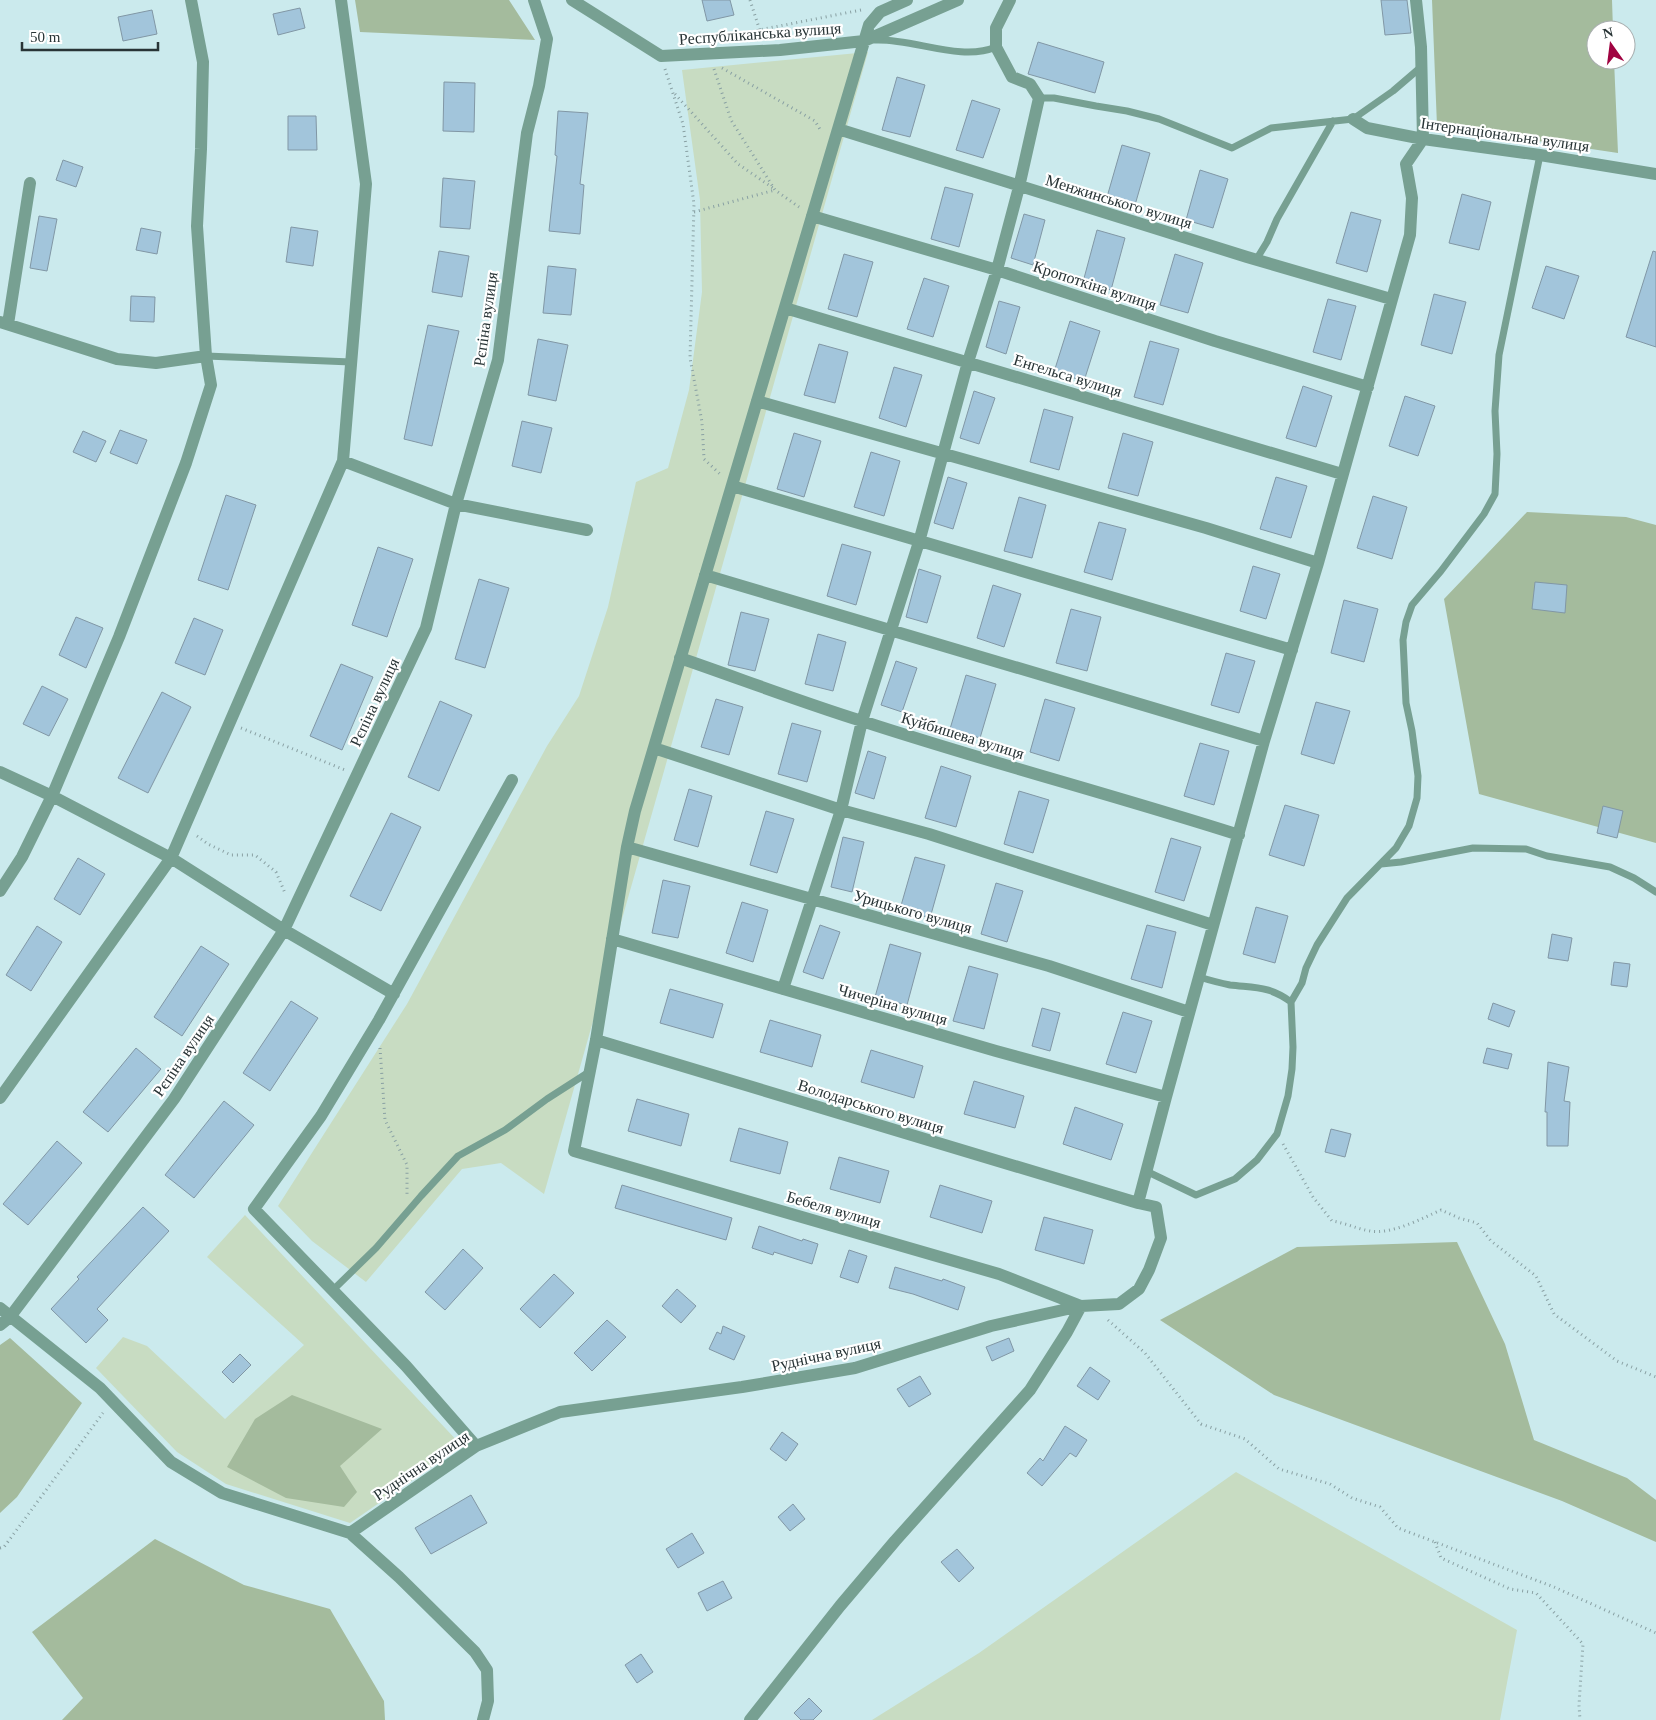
<svg xmlns="http://www.w3.org/2000/svg" width="1656" height="1720" viewBox="0 0 1656 1720" font-family="Georgia,serif">
<rect width="100%" height="100%" fill="#cbeaed"/>
<path fill="#c8dcc2" d="M868 52 544 1194 501 1163 462 1169 366 1282 312 1241 278 1206 407 1004 547 746 579 696 608 607 636 482 668 468 689 390 702 292 700 200 682 70Z
M245 1215 462 1446 350 1523 226 1484 177 1452 96 1368 123 1337 147 1346 225 1419 304 1345 207 1257Z
M1236 1472 1517 1630 1500 1720H872L979 1653Z"/>
<path fill="#a4bb9d" d="M355 0H509L535 40 360 32Z
M1432 0H1612L1613 30H1596V60H1614L1618 153 1437 126Z
M1527 512 1626 517 1656 525V843L1479 794 1444 599Z
M1457 1242 1505 1344 1534 1440 1627 1478 1656 1500V1542L1562 1501 1274 1395 1160 1320 1297 1247Z
M10 1338 82 1403 17 1497 0 1513V1345Z
M292 1395 382 1429 340 1466 357 1492 344 1507 286 1498 227 1467 255 1419Z
M155 1539 244 1585 330 1609 384 1701 385 1720H62L83 1698 32 1632Z"/>
<path fill="#a2c5db" stroke="#8197a5" d="M702 0H730L734 15 707 21Z
M1381 0H1407L1411 33 1385 35Z
M300 8 305 28 278 35 273 14Z
M152 10 157 34 123 41 118 17Z
M1038 42 1104 62 1095 93 1028 74Z
M897 77 925 85 910 137 882 130Z
M444 82 475 83 474 132 443 131Z
M972 100 1000 109 983 158 956 150Z
M558 111 588 113 580 184 584 185 580 234 549 231 557 156 555 155Z
M288 116H316L317 150H288Z
M1122 145 1150 153 1135 205 1107 197Z
M63 160 83 167 76 187 56 180Z
M1200 170 1228 179 1213 228 1186 220Z
M443 178 475 181 470 229 440 227Z
M945 187 973 194 959 247 931 239Z
M1462 194 1491 202 1479 250 1449 243Z
M1351 212 1381 220 1367 272 1336 263Z
M1024 214 1045 220 1033 265 1011 258Z
M39 216 57 219 47 271 30 268Z
M291 227 318 231 313 266 286 262Z
M141 228 161 232 157 254 136 250Z
M1097 230 1125 238 1111 290 1083 282Z
M439 251 469 256 462 297 432 292Z
M1653 251 1656 252V347L1626 337Z
M844 254 873 262 857 317 828 309Z
M1175 254 1203 263 1188 313 1160 305Z
M548 266 576 269 571 315 543 313Z
M1546 266 1579 276 1564 319 1532 308Z
M924 278 949 286 933 337 907 329Z
M1434 294 1466 302 1452 354 1421 345Z
M131 296 155 297 154 322 130 321Z
M1328 299 1356 306 1341 360 1313 352Z
M999 301 1020 307 1006 354 986 347Z
M1070 321 1100 331 1084 381 1054 372Z
M428 325 459 331 432 446 404 439Z
M538 339 568 345 556 401 528 395Z
M1150 341 1179 349 1163 405 1134 397Z
M819 344 848 352 835 403 804 395Z
M894 367 922 375 906 427 879 418Z
M1303 386 1332 396 1316 447 1286 438Z
M974 391 995 398 979 444 960 438Z
M1405 396 1435 406 1418 456 1389 446Z
M1044 409 1073 417 1059 470 1030 462Z
M522 421 552 428 541 473 512 466Z
M120 430 147 440 137 464 110 453Z
M83 431 106 441 96 462 73 452Z
M794 433 821 441 804 497 777 489Z
M1123 433 1153 442 1138 496 1108 488Z
M871 452 900 461 884 516 854 507Z
M948 477 967 483 953 529 934 523Z
M1276 477 1307 486 1291 538 1260 529Z
M226 495 256 505 228 590 198 580Z
M1373 496 1407 507 1392 559 1357 548Z
M1019 497 1046 505 1032 558 1004 551Z
M1099 522 1126 529 1112 580 1084 572Z
M842 544 871 552 856 605 827 596Z
M378 547 413 559 387 637 352 625Z
M1253 566 1280 574 1266 619 1240 611Z
M919 569 941 576 927 623 906 617Z
M479 579 509 588 485 668 455 659Z
M1535 582 1567 585 1565 613 1532 609Z
M993 585 1021 594 1004 647 977 638Z
M1344 600 1378 609 1364 662 1331 653Z
M1071 609 1101 617 1087 671 1056 663Z
M741 612 769 619 755 671 728 665Z
M76 617 103 628 86 668 59 655Z
M194 618 223 630 205 675 175 663Z
M818 634 846 642 833 691 805 684Z
M1226 653 1255 661 1239 713 1211 705Z
M896 661 917 668 902 712 881 705Z
M341 664 373 677 342 750 310 736Z
M966 675 996 684 980 738 950 729Z
M42 686 68 699 49 736 23 724Z
M162 692 191 707 148 793 118 778Z
M716 699 743 707 729 755 701 747Z
M1045 699 1075 708 1059 761 1030 752Z
M440 701 472 715 439 791 408 777Z
M1316 702 1350 711 1334 764 1301 754Z
M792 723 821 731 807 782 778 774Z
M1200 743 1229 751 1214 805 1184 796Z
M868 751 886 757 874 799 855 793Z
M941 766 971 776 956 827 925 818Z
M689 789 712 796 698 847 674 840Z
M1019 791 1049 800 1033 853 1004 844Z
M1285 805 1319 815 1304 866 1269 855Z
M1603 806 1623 811 1617 838 1597 833Z
M766 811 794 819 777 873 750 865Z
M391 813 421 827 381 911 350 896Z
M843 837 864 842 852 892 831 887Z
M1171 838 1201 847 1184 901 1155 892Z
M915 857 945 865 930 918 900 909Z
M78 858 105 874 80 915 54 899Z
M663 880 690 886 678 938 652 933Z
M996 883 1023 891 1007 942 981 934Z
M742 902 768 910 753 962 726 953Z
M1256 907 1288 916 1275 963 1243 954Z
M820 925 840 932 823 979 803 972Z
M1147 925 1176 932 1162 988 1131 979Z
M37 926 62 942 31 991 6 975Z
M1552 934 1572 938 1568 961 1548 958Z
M890 944 921 953 907 1005 875 997Z
M201 946 229 964 182 1036 154 1017Z
M1614 962 1630 964 1627 987 1611 985Z
M969 966 998 974 984 1029 953 1021Z
M670 989 723 1004 713 1038 660 1023Z
M291 1001 318 1018 270 1091 243 1073Z
M1493 1003 1515 1011 1509 1027 1488 1019Z
M1042 1008 1060 1013 1050 1051 1032 1046Z
M1123 1012 1152 1021 1136 1073 1106 1064Z
M770 1020 821 1035 812 1067 760 1052Z
M136 1048 161 1069 108 1132 83 1112Z
M1487 1048 1512 1054 1508 1069 1483 1063Z
M871 1050 923 1066 914 1098 861 1082Z
M1548 1062 1569 1067 1564 1101 1570 1102 1568 1146H1547V1112H1545Z
M974 1081 1024 1096 1015 1128 964 1114Z
M637 1099 689 1114 681 1146 628 1131Z
M224 1101 254 1125 194 1198 165 1175Z
M1075 1107 1123 1124 1111 1160 1063 1144Z
M739 1128 788 1142 780 1174 730 1161Z
M1331 1129 1351 1134 1345 1157 1325 1152Z
M57 1141 82 1163 28 1225 3 1204Z
M839 1157 889 1171 880 1203 830 1189Z
M622 1185 732 1218 726 1240 615 1208Z
M940 1185 992 1201 982 1233 930 1217Z
M143 1207 169 1231 97 1309 108 1320 86 1343 51 1309 79 1279 77 1277Z
M1044 1217 1093 1230 1084 1264 1035 1250Z
M759 1226 802 1241 803 1239 818 1244 812 1264 774 1252 773 1255 752 1248Z
M463 1249 483 1268 445 1310 425 1292Z
M849 1250 867 1256 858 1283 840 1277Z
M895 1267 942 1281 943 1279 965 1287 958 1310 913 1294 889 1288Z
M554 1274 574 1293 540 1328 520 1309Z
M677 1289 696 1306 681 1323 662 1306Z
M607 1320 626 1337 592 1371 574 1353Z
M723 1326 745 1336 734 1360 709 1349 717 1332 721 1334Z
M1009 1338 1014 1351 992 1361 986 1347Z
M240 1354 251 1365 233 1383 222 1372Z
M1090 1367 1110 1381 1098 1400 1077 1386Z
M920 1376 931 1394 909 1407 897 1389Z
M1065 1426 1087 1440 1076 1457 1070 1453 1042 1486 1027 1473 1040 1458 1043 1461Z
M782 1432 798 1444 786 1461 770 1449Z
M471 1495 487 1523 431 1554 415 1528Z
M793 1504 805 1519 790 1531 778 1517Z
M692 1533 704 1553 678 1568 666 1549Z
M957 1549 974 1568 959 1582 941 1562Z
M723 1581 732 1598 707 1611 698 1593Z
M641 1654 653 1672 637 1683 625 1665Z
M809 1698 822 1711 813 1720H801L794 1713Z"/>
<g fill="none" stroke-linecap="round" stroke-linejoin="round">
<path stroke="#89a0a3" stroke-width="3" stroke-dasharray="1 4" stroke-linecap="butt" d="M750 0 760 31
M743 36 759 30 861 10
M722 68 815 121 821 131
M665 69 683 124 694 204 690 358 702 422 704 459 720 474
M714 69 731 120 775 190 799 207
M675 94 738 164 773 188
M694 212 775 190
M241 728 345 770
M197 836 208 844 231 855H255L276 872 285 893
M380 1048 385 1120 407 1165V1194
M1283 1144 1313 1197 1332 1221C1346 1223 1357 1229 1370 1231 1391 1235 1423 1218 1441 1210L1459 1218 1477 1223 1491 1241 1536 1276 1554 1314 1617 1361 1656 1377
M1108 1320 1145 1353 1201 1424 1245 1439 1279 1469 1330 1484 1352 1498 1380 1507 1398 1528 1554 1587 1656 1633
M1435 1542 1441 1558 1510 1589 1536 1593 1583 1644 1579 1705 1580 1720
M0 1548 4 1547 103 1413"/>
<path stroke="#77a092" stroke-width="7" d="M875 40C913 38 960 62 996 47
M1039 98H1054L1096 106 1127 111 1159 119 1232 148 1271 128 1353 119 1393 91 1421 67
M1256 260 1267 242 1277 219 1333 121
M206 356 351 362
M1381 864 1401 862 1473 848 1526 849 1547 856 1610 867 1634 878 1656 892
M1199 977C1209 980 1220 983 1230 985 1255 988 1270 986 1291 1002
M1146 1171 1196 1195 1235 1179 1257 1160 1277 1134 1288 1096 1292 1069 1293 1047 1291 1002 1302 983 1306 968 1317 945 1347 898 1396 848 1409 826 1417 798 1418 776 1412 731 1406 703 1403 640 1406 622 1412 605 1441 571 1484 514 1495 494 1497 454 1495 411 1499 355 1540 155
M333 1290 376 1248 421 1196 458 1156 505 1130 547 1099 589 1072"/>
<path stroke="#77a092" stroke-width="12" d="M572 0 661 56 780 50 864 41 958 0
M907 0 880 12 869 25 635 811 627 847 596 1040 574 1151 999 1274 1081 1306
M1353 119 1367 128 1423 139 1540 155 1656 174
M838 129 1247 257 1391 299
M812 216 997 270 1215 341 1368 387
M785 308 1342 474
M0 322 117 359 156 363 206 356
M8 324 30 183
M757 401 1206 528 1318 563
M343 461 456 504 587 530
M732 486 1292 650
M705 575 1264 741
M680 658C741 679 801 702 862 721 987 762 1114 795 1239 835
M654 748 841 810 929 834 1213 925
M0 772 52 796 171 858 284 930 394 994
M627 847 1049 966 1189 1012
M0 891 22 857 52 796 119 637 186 463 211 385 206 356 197 226 201 149 203 62 191 0
M612 939 996 1051 1166 1097
M783 989 841 810 862 721 919 542 968 362 997 270 1019 187 1039 98 1030 84 1012 77 996 47V28L1010 0
M596 1040 1138 1203
M0 1098 171 858 343 461 366 184 341 0
M0 1308 100 1388 171 1462 222 1493 350 1533
M0 1325 10 1317 174 1099 284 930 426 628 456 504 498 360 527 133 539 86 547 39 534 0
M476 1446 406 1366 254 1209 321 1116 379 1020 512 780
M483 1720 488 1701 487 1670 475 1652 399 1577 350 1533 476 1446 560 1412 742 1387 855 1368 991 1326 1081 1306 1119 1304 1139 1289 1149 1270 1161 1238 1156 1207 1138 1203 1166 1097 1264 741 1318 563 1410 235 1412 198 1406 164 1423 139 1421 47 1416 0
M750 1720 840 1606 895 1541 1030 1390 1067 1332 1081 1306"/>
</g>
<g text-anchor="middle" stroke-width="4.5" stroke-linejoin="round" paint-order="stroke">
<g font-size="16" fill="#283436" stroke="#fff">
<text transform="translate(760 33) rotate(-4)" y="6">Республіканська вулиця</text>
<text transform="translate(1505 134) rotate(8)" y="6">Інтернаціональна вулиця</text>
<text transform="translate(1119 201) rotate(17)" y="6">Менжинського вулиця</text>
<text transform="translate(1095 285) rotate(18)" y="6">Кропоткіна вулиця</text>
<text transform="translate(485 319) rotate(-82)" y="6">Рєпіна вулиця</text>
<text transform="translate(1068 375) rotate(17)" y="6">Енгельса вулиця</text>
<text transform="translate(374 702) rotate(-65)" y="6">Рєпіна вулиця</text>
<text transform="translate(963 735) rotate(17)" y="6">Куйбишева вулиця</text>
<text transform="translate(913 911) rotate(16)" y="6">Урицького вулиця</text>
<text transform="translate(893 1004) rotate(16)" y="6">Чичеріна вулиця</text>
<text transform="translate(183 1055) rotate(-56)" y="6">Рєпіна вулиця</text>
<text transform="translate(871 1106) rotate(17)" y="6">Володарського вулиця</text>
<text transform="translate(834 1209) rotate(16)" y="6">Бебеля вулиця</text>
<text transform="translate(826 1354) rotate(-12)" y="6">Руднічна вулиця</text>
<text transform="translate(421 1465) rotate(-34)" y="6">Руднічна вулиця</text>
</g>
</g>
<g transform="translate(1611 45) rotate(346)"><circle r="24" fill="#ffffff" stroke="#a9aeaf"/>
<path d="M0-4L9 19L0 12L-9 19Z" fill="#a00341"/>
<text y="-8" font-size="14" font-weight="bold" text-anchor="middle" fill="#283436">N</text>
</g>
<path d="M22 42v8h136v-8" fill="none" stroke="#283436" stroke-width="2.5"/>
<text x="30" y="42" font-size="15" fill="#283436" stroke="#ffffff" stroke-width="4" paint-order="stroke">50 m</text>
</svg>
